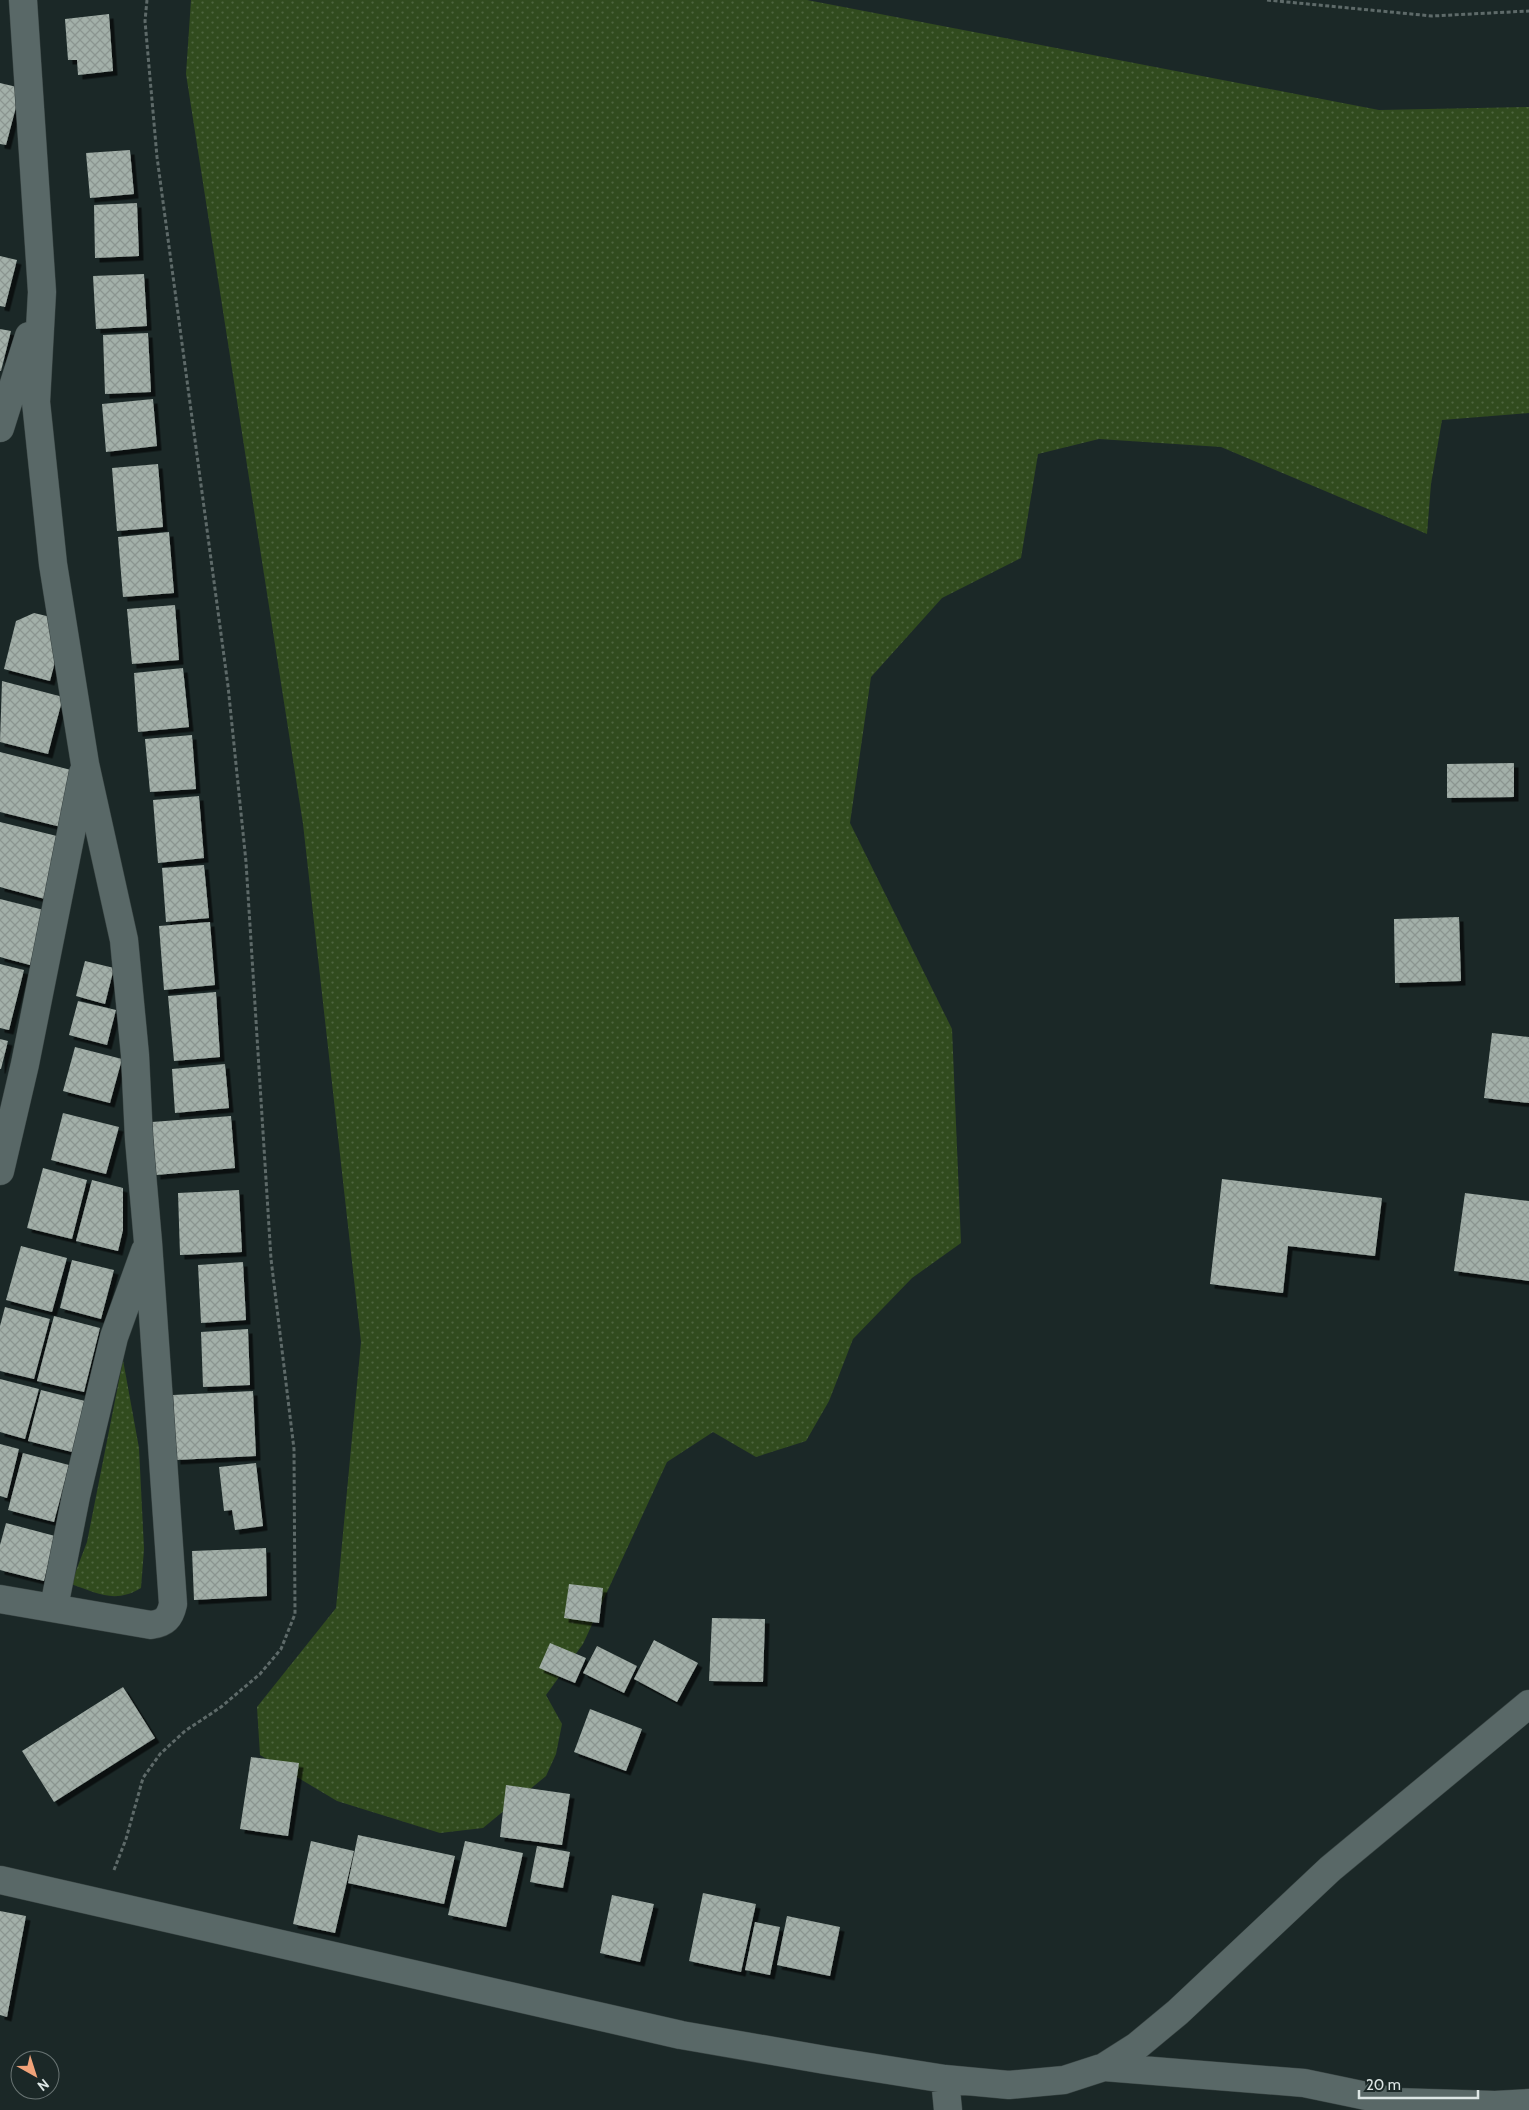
<svg xmlns="http://www.w3.org/2000/svg" width="1529" height="2110" viewBox="0 0 1529 2110" font-family="Cabin,sans-serif">
<defs>
<pattern id="grass-dots" width="8" height="8" patternUnits="userSpaceOnUse" patternTransform="scale(1.25)"><rect width="8" height="8" fill="#314b1e"/><path d="M2 2h.1M6 6h.1" fill="none" stroke="#4e653f" stroke-width="1.8" stroke-linecap="round"/></pattern>
<pattern id="building-cross-hatch" width="8" height="8" patternUnits="userSpaceOnUse" patternTransform="scale(1.25)"><rect width="8" height="8" fill="#a3b0a9"/><path d="M0 0l8 8M0 8l8-8" fill="none" stroke="#8b9590"/></pattern>
<filter id="shadow"><feDropShadow dx="4.5" dy="4.5" stdDeviation="0" flood-color="#0009"/></filter>
</defs>
<rect width="100%" height="100%" fill="#1b2827"/>
<path fill="url(#grass-dots)" d="M191 0H807L1379 110 1529 107V413L1442 420 1431 484 1427 534 1221 447 1099 439 1038 454 1021 558 942 598 871 677 850 823 952 1029 961 1243 912 1278 853 1339 829 1401 806 1441 756 1457 713 1432 667 1462 583 1644 546 1695 562 1724 556 1754 546 1776 483 1828 440 1833 337 1801 260 1755 257 1707 336 1608 361 1342 303 824 186 74Z
M123 1360 139 1448 144 1549 141 1588C115 1604 97 1593 71 1584L87 1542Z"/>
<path fill="url(#building-cross-hatch)" filter="url(#shadow)" d="M109 14 113 71 78 75 77 60H68L65 19Z
M0 83 21 88 6 145 0 144Z
M130 150 134 194 90 198 86 153Z
M137 203 139 256 95 258 94 205Z
M0 256 17 260 5 307 0 306Z
M144 274 147 326 96 329 93 276Z
M0 329 11 331 1 371H0Z
M148 333 151 392 105 394 103 335Z
M153 399 157 446 106 452 102 404Z
M158 464 163 527 117 531 112 468Z
M169 532 174 593 123 597 118 537Z
M175 605 179 660 132 664 127 609Z
M34 613 55 618 57 654 50 681 4 669 16 621Z
M183 668 189 727 138 732 134 673Z
M2 681 63 697 48 754 0 742Z
M192 735 196 789 150 792 145 739Z
M0 752 75 771 61 827 0 812Z
M1514 763V797L1447 798V764Z
M199 796 204 858 158 863 153 800Z
M0 822 61 837 45 899 0 887Z
M204 865 209 918 166 922 162 868Z
M0 899 44 910 30 965 0 957Z
M1459 917 1461 981 1395 983 1394 919Z
M210 922 215 985 164 990 159 926Z
M85 961 114 968 105 1004 76 996Z
M0 964 24 970 9 1030 0 1028Z
M216 992 220 1057 174 1061 168 996Z
M78 1001 116 1010 107 1045 69 1035Z
M1492 1033 1529 1037V1103L1484 1098Z
M0 1039 8 1041 1 1069H0Z
M75 1047 122 1059 110 1103 63 1091Z
M225 1064 229 1108 175 1113 172 1069Z
M63 1113 119 1127 106 1174 51 1160Z
M231 1116 235 1168 156 1175 152 1122Z
M43 1168 87 1180 72 1239 27 1228Z
M1222 1179 1382 1198 1375 1256 1288 1246 1283 1293 1210 1284Z
M92 1180 123 1188V1230L118 1251 76 1241Z
M239 1190 242 1252 180 1255 178 1193Z
M1465 1193 1529 1201V1281L1454 1271Z
M21 1246 67 1258 52 1312 6 1300Z
M72 1260 114 1270 101 1319 60 1308Z
M243 1262 246 1320 201 1323 198 1265Z
M5 1307 50 1319 34 1379 0 1371V1326Z
M54 1316 100 1328 84 1392 37 1381Z
M248 1329 250 1385 203 1387 201 1332Z
M0 1379 39 1389 25 1439 0 1432Z
M41 1390 85 1401 72 1452 28 1441Z
M253 1391 256 1456 176 1460 173 1395Z
M0 1444 19 1449 7 1498 0 1496Z
M23 1453 69 1465 54 1522 8 1510Z
M256 1463 263 1526 235 1530 232 1510 224 1511 219 1467Z
M6 1523 55 1536 44 1581 0 1570V1545Z
M266 1548 267 1596 194 1600 192 1551Z
M569 1584 603 1588 599 1623 564 1618Z
M712 1618 765 1619 763 1682 709 1681Z
M654 1640 698 1663 677 1702 634 1679Z
M550 1643 586 1658 575 1683 539 1668Z
M597 1646 637 1666 624 1693 583 1673Z
M123 1687 155 1738 54 1802 22 1751Z
M590 1709 642 1729 626 1771 574 1752Z
M251 1757 299 1763 288 1836 240 1829Z
M506 1785 570 1794 562 1845 500 1837Z
M358 1835 455 1856 444 1904 348 1883Z
M311 1841 354 1851 335 1933 293 1924Z
M465 1841 523 1853 506 1927 448 1915Z
M537 1846 570 1852 563 1888 530 1882Z
M703 1893 756 1904 741 1972 689 1961Z
M612 1895 654 1904 640 1962 600 1953Z
M0 1911 26 1916 7 2017 0 2015Z
M787 1916 840 1927 830 1976 777 1965Z
M755 1922 780 1927 770 1975 745 1970Z"/>
<g fill="none" stroke-linecap="round" stroke-linejoin="round">
<defs>
<path id="minor" d="M0 428 29 336
M0 1171 25 1064 83 773
M0 1599 151 1625C165 1623 170 1618 173 1604L148 1242 139 1139 135 1055 124 940 85 764 53 564 36 402 42 292 23 0
M54 1607 76 1496 114 1337 145 1251
M0 1880 681 2035 825 2060 945 2079 1009 2085 1064 2080 1104 2067 1137 2046 1178 2012 1330 1869 1529 1704
M1104 2067 1304 2083 1395 2102 1495 2105 1529 2103
M945 2079 948 2110"/>
</defs>
<use href="#minor" stroke="#394443" stroke-width="29"/>
<path stroke="#5e6a69" stroke-width="3" stroke-dasharray="4 2.5" stroke-linecap="butt" d="M1267 0 1432 16 1529 11
M114 1870 126 1839 143 1778 160 1754 185 1731 221 1707 260 1674 281 1649 295 1614 294 1449 271 1259 246 862 228 686 157 157 145 21 147 0"/>
<use href="#minor" stroke="#596867" stroke-width="28"/>
</g>
<g transform="translate(35 2075) rotate(141)"><circle r="24" fill="#1b2827" stroke="#697473"/>
<path d="M0-4L9 19L0 12L-9 19Z" fill="#f0a279"/>
<text y="-8" font-size="14" font-weight="bold" text-anchor="middle" fill="#dde6e5">N</text>
</g>
<path d="M1359 2090v8h119v-8" fill="none" stroke="#dde6e5" stroke-width="2.5"/>
<text x="1366" y="2090" font-size="15" fill="#dde6e5" stroke="#1b2827" stroke-width="4" paint-order="stroke">20 m</text>
</svg>
